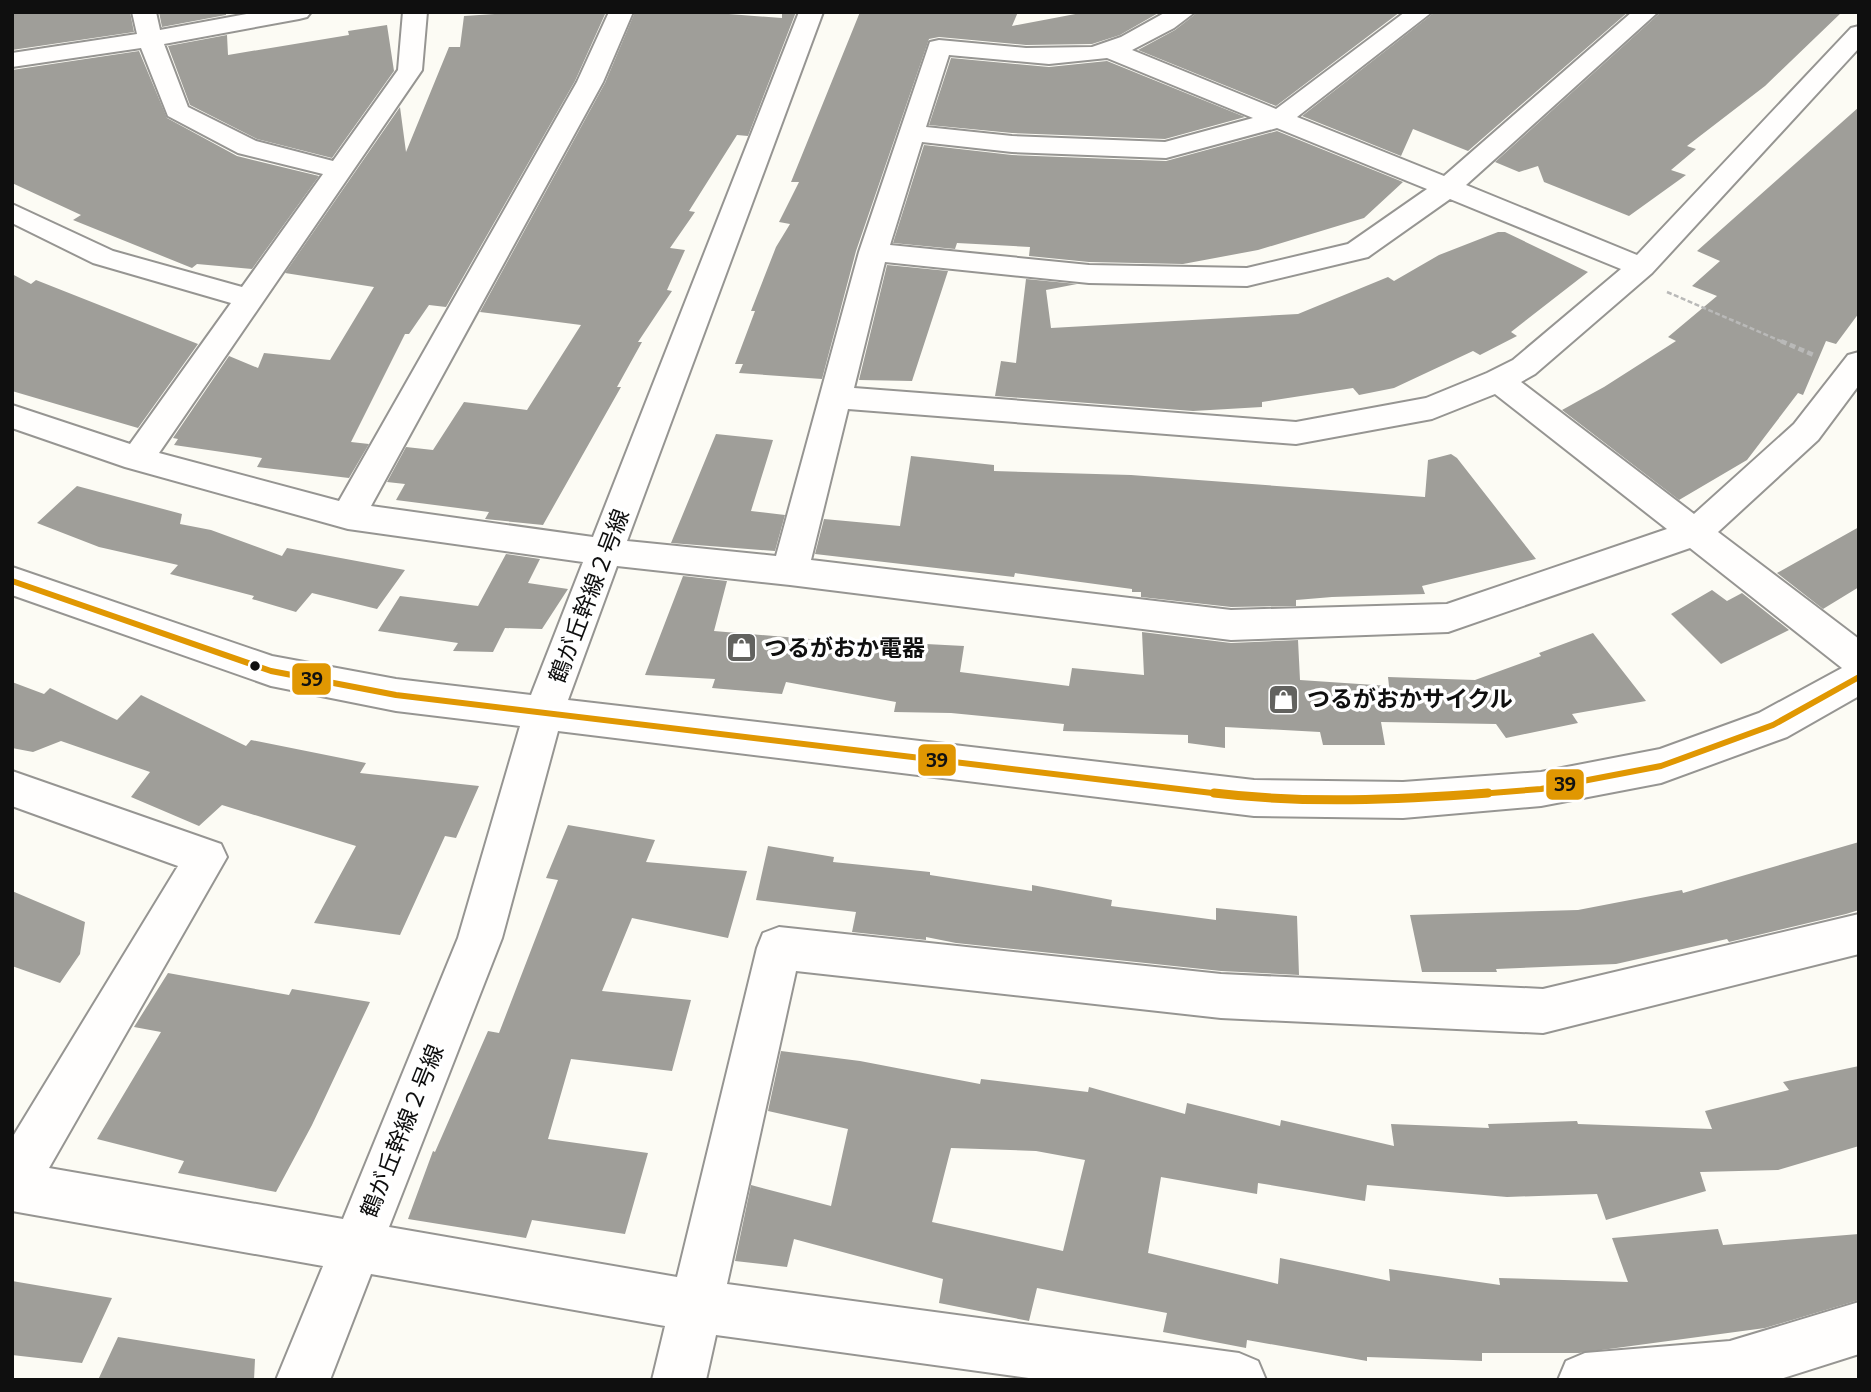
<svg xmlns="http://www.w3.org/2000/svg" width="1871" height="1392" viewBox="0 0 1871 1392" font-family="Bitter,'Noto Sans JP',serif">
<rect width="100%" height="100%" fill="#fcfbf4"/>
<path fill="#9f9e99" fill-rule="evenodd" d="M12 12H130L134 32 12 50Z
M159 12H226V15L162 27Z
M524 12H606L575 81 446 307 429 305 409 334H405L351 442 369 444 349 478 257 467 262 458 174 445 178 439 173 438 229 356 258 368 264 353 330 360 374 287 285 273 400 107 406 152 449 47H460L464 16Z
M635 12H703L782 18V12H796L748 136 737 135 689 211 695 212 670 248 685 250 667 290 672 291 638 342H642L617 387H621L543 525 485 519 489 512 396 500 405 484 387 482 406 447 433 450 464 402 527 410 581 325 480 312 605 83Z
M860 12H1018L1012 26 1086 12H1160L1120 35 1092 44 1026 45 939 37 929 39 856 251 822 379 739 373 743 364H735L755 311H751L776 247 790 224 779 222 799 182H791Z
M1198 12H1400L1276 106 1138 50 1175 30Z
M1435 12H1628L1468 151 1413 129 1401 156 1302 116Z
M1661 12H1842L1765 86 1687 146 1696 149 1671 170 1686 175 1629 216 1544 182 1538 166 1519 172 1495 162Z
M387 25 394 71 332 158 257 139 190 105 168 46 227 35 228 55 349 35 348 31Z
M139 51 167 118 237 156 319 176 252 269 197 264 192 268 73 220 81 215 12 183V70Z
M951 58 1049 67 1107 61 1245 117 1165 139 1012 133 929 125Z
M1859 107V313L1836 344 1826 341 1803 395 1798 393 1747 460 1679 500 1562 410 1604 387 1676 341 1668 337 1717 296 1692 286 1720 261 1697 251Z
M1277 131 1403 182 1364 218 1258 250 1183 264 1089 262 1029 256 1030 247 957 243 955 249 893 243 924 145 1012 155 1166 161Z
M1498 232H1505L1588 272 1511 332 1517 336 1480 355 1473 351 1394 388 1359 395 1353 388 1262 402V407L1193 411 995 396 1001 361 1016 363 1026 279 1077 284 1046 290 1051 328 1298 314 1388 277 1394 281 1439 255Z
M887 265 948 271 912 381 859 380Z
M12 274 31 284 36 280 198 344 138 428 12 391Z
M716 434 773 440 751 511 785 515 775 551 671 543Z
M1451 454 1457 458 1536 559 1422 586 1425 594 1332 597 1296 600V606L1231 607 1141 597V592H1132V589L1015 573 1014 577 815 554 824 519 900 526 911 456 994 465V471L1131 475 1425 497 1428 460Z
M77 486 182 514 180 524 211 530 282 556 287 548 405 570 377 609 312 593 296 612 252 599 254 596 170 574 178 565 99 547 37 523Z
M1859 527V587L1823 609 1777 573Z
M506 554 540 559 528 583 568 589 542 629 505 628 493 652 453 651 458 643 378 631 400 596 478 606Z
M683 576 727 581 714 631 906 647 907 643 964 646 960 672 1069 686 1072 668 1144 675 1142 632 1231 643 1298 640 1300 680 1389 686 1388 677 1475 680 1541 656 1539 653 1593 633 1646 701 1572 714 1578 723 1506 738 1496 724 1381 722 1385 745H1323L1320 732 1225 727V748L1188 743V735L1063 731 1064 724 951 713 894 712 896 702 786 682 782 694 712 688 715 679 645 675Z
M1712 590 1727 601 1742 593 1789 630 1721 664 1671 614Z
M12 682 44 694 50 688 117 720 141 695 246 746 251 740 366 763 360 773 479 786 456 838 445 836 400 935 314 923 356 846 222 805 199 826 131 797 150 772 61 741 33 752 12 748Z
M568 825 655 840 646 862 747 871 728 938 632 918 602 991 691 1000 672 1071 571 1059 548 1139 648 1153 625 1234 532 1220 526 1238 408 1219 433 1151 435 1152 488 1031 499 1033 558 880 546 878Z
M1859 842V910L1846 914 1729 942 1727 939 1616 964 1496 969 1497 972H1422L1410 915 1578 910 1682 890 1683 893Z
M768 846 834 857 833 862 930 872V875L1032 891V885L1112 900 1111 906 1216 920V908L1297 916 1299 975 1221 971 956 943 926 937V940L852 932 856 912 756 900Z
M12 891 85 922 80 954 60 983 12 966Z
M168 973 289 995 292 989 370 1002 312 1125 276 1192 178 1173 184 1161 97 1139 161 1032 134 1027Z
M781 1051 860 1061 980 1084 981 1079 1088 1092 1089 1087 1185 1114 1187 1103 1280 1126 1281 1120 1394 1146 1391 1124 1489 1128 1488 1124 1577 1121 1578 1124 1712 1129 1705 1111 1789 1090 1783 1082 1859 1066V1146L1778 1170 1700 1172 1706 1191 1606 1220 1597 1194 1507 1197 1367 1185 1365 1201 1258 1183 1257 1194 1161 1177 1148 1253 1278 1284 1280 1258 1390 1281 1389 1269 1500 1285 1499 1278 1628 1282 1612 1238 1718 1229 1723 1245 1859 1234V1300L1765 1328 1579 1353H1482V1361L1367 1357V1361L1247 1340 1246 1348 1163 1332 1167 1313 1037 1288 1029 1321 939 1303 943 1279 794 1239 787 1267 735 1261 751 1185 831 1206 848 1129 768 1111ZM951 1148 1036 1151 1085 1160 1063 1251 932 1222Z
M12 1281 112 1298 82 1363 12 1355Z
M118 1337 255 1359 254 1380H98Z"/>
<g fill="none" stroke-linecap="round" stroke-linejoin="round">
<defs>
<path id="minor" d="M132 12H156L160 30 258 12H311L307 17 299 19 164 44 188 107 256 141 333 161 398 70 403 12H427L422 70 159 453 339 501 577 82 609 12H633L603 82 371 506 593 537 799 12H823L627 541 776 556 859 252 930 42 939 40 1026 48 1092 47 1121 37 1166 12H1195L1174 28 1132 50 1276 109 1405 12H1432L1297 117 1444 176 1632 12H1658L1466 185 1637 255 1851 28 1859 26V48L1652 273 1535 374 1521 382 1694 514 1794 424 1848 355 1859 352V385L1818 440 1718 532 1859 639V696L1787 737 1661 783 1541 806 1403 818 1254 816 558 731 502 938 389 1227 677 1277 757 948 763 933 779 927 1221 974 1543 989 1859 914V954L1543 1033 1221 1018 796 971 727 1284 1239 1353 1258 1361 1266 1380H1043L716 1335 706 1380H652L665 1326 371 1274 330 1380H276L323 1266 12 1211V1138L178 866 12 806V771L221 844 227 857 49 1168 343 1219 458 938 520 726 396 711 271 686 12 595V567L272 656 396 679 531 695 583 562 348 529 125 467 12 428V405L130 444 231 303 93 263 12 223V204L113 251 242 287 323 174 238 153 168 116 141 48 12 67V53L137 34ZM949 55 1049 64 1107 58 1253 118 1165 142 1012 136 926 127ZM1277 128 1427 189 1348 244 1247 268 1089 265 890 245 922 142 1012 152 1166 158ZM1450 199 1621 269 1513 360 1487 373 1426 398 1296 422 854 388 885 262 1089 283 1247 286 1368 257ZM1495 394 1667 529 1447 604 1231 610 811 560 848 409 1296 444 1432 419ZM1690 548 1842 668 1759 713 1660 749 1541 772 1403 782 1254 780 568 700 617 566 790 585 1231 640 1448 632Z
M1859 1302V1354L1777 1380H1558L1566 1361 1585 1353 1730 1341Z"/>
</defs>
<use href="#minor" stroke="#969592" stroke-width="4"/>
<path stroke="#b9b9b8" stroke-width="2.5" stroke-dasharray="5 2.5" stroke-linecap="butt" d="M1667 292 1785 343"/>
<path stroke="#b9b9b8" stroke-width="4.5" stroke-dasharray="6 3.5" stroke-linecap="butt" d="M1781 341 1816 356"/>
<use href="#minor" fill="#fffefd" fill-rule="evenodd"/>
<defs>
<path id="bus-1-far1" d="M12 581 271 671 396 695 1229 795
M1466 795 1541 789 1661 766 1773 725 1859 677"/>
<path id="bus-1" d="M1214 793C1305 804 1397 800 1488 793"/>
</defs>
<use href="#bus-1-far1" stroke="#fff" stroke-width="11"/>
<use href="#bus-1" stroke="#fff" stroke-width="14"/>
<use href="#bus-1-far1" stroke="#e09702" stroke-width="6"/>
<use href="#bus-1" stroke="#e09702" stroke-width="9"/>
</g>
<defs>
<symbol id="shop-square" viewBox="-11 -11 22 22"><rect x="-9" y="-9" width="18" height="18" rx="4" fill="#62625f" stroke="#fff"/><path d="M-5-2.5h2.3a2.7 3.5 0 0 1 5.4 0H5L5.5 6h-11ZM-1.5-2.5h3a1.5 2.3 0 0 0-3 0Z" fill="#fff"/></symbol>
</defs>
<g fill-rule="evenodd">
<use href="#shop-square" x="724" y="630" width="35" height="35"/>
<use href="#shop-square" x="1266" y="682" width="35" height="35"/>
</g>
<circle fill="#0f0f0f" stroke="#fff" stroke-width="2.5" cx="255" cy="666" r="6"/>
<g text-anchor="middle" stroke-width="7" stroke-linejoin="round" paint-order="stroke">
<g font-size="23" fill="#0f0f0f" stroke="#fff">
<text transform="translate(589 596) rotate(-69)" y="8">鶴が丘幹線２号線</text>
<text transform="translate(402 1131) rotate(-68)" y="8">鶴が丘幹線２号線</text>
</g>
<g font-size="23" font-weight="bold" fill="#0f0f0f" stroke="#fff" text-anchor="start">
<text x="764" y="656">つるがおか電器</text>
<text x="1307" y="707">つるがおかサイクル</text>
</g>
</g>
<g stroke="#fff" stroke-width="2.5">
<rect x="291" y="662" width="41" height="34" rx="7" fill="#e09702"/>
<rect x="917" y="743" width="40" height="34" rx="7" fill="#e09702"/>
<rect x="1545" y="768" width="40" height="33" rx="7" fill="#e09702"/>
</g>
<g font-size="19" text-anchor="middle" font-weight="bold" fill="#111">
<text x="312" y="686">39</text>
<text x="937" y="767">39</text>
<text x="1565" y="791">39</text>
</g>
<rect width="1871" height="1392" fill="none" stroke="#0f0f0f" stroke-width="28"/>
</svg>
